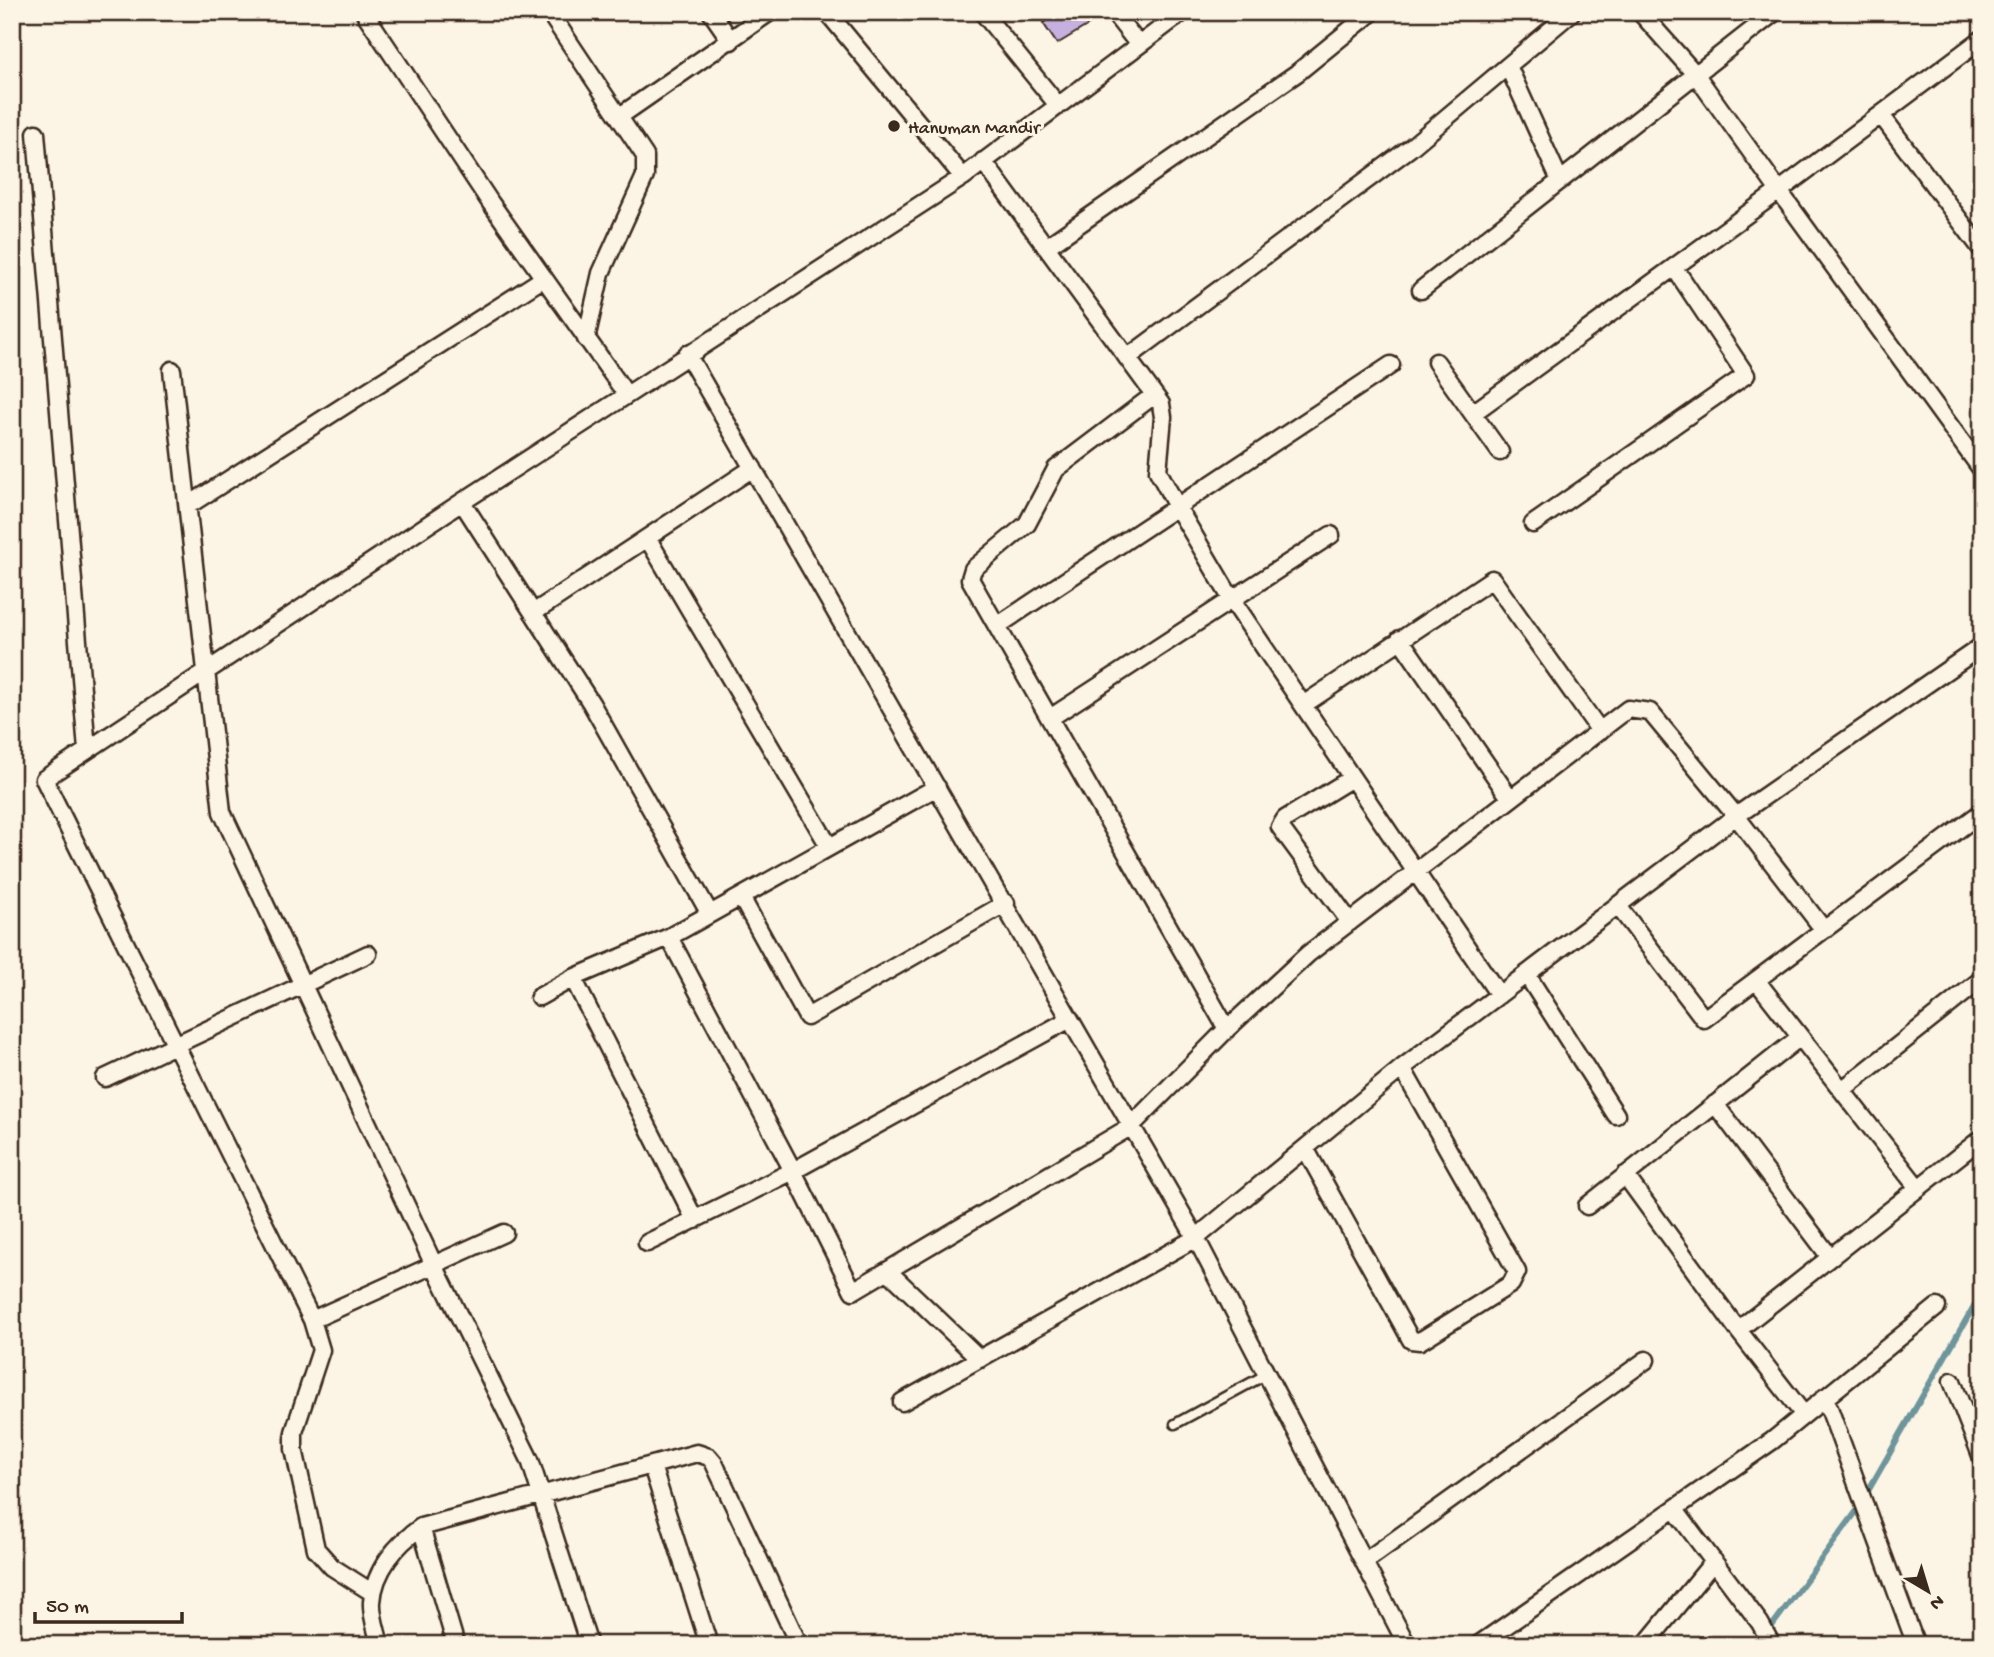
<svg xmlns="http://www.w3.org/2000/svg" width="1994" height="1657" viewBox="0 0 1994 1657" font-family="'Gochi Hand',sans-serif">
<rect width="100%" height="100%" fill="#fcf5e5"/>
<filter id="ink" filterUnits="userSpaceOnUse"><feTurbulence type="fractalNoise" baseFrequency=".0143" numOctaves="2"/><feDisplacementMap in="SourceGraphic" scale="14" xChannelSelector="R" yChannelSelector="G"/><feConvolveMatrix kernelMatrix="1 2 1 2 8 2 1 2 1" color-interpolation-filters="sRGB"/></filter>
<g filter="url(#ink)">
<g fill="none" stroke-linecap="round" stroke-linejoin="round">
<path stroke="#6d959b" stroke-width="6" d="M1758 1645 1856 1512 1982 1292"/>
</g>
<path fill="#c5b0df" stroke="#3b2a1e" stroke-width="2" d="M1058 12H1083L1090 24 1057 44 1043 23Z"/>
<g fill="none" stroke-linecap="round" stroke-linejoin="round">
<defs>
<path id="lane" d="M1175 1424 1267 1374"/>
<path id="street" d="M364 12 490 202 626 394
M549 12 645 156V176L601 273 586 339
M711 12 731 41
M827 12 963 177
M1113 12 1139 45
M983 13 1057 104
M1982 39 1779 191 1982 470
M1508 66 1560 181
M1881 115 1982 250
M620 116 770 12
M36 133 87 750
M983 161 1161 404 1163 417 1158 471 1176 505 1232 600 1499 995
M1046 247 1297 73 1372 12
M1421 290 1775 12
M687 354 1196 1238 1407 1645
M1127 358 1410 148 1572 12
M1436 362 1500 452
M172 370 222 812 434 1265 530 1460 589 1645
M1154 395 1056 469 1027 524 973 569 970 579 1227 1029
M1473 413 1779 191 1696 75 1640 12
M462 502 591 703 710 914
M189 505 544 278
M1533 524 1746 375 1674 267
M648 539 829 846
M533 613 753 468
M997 626 1391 365
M1400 639 1510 798
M1303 705 1492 579 1600 731
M1050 718 1331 535
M741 897 807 1017 1006 903
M1618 906 1704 1019 1982 812
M1350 922 1280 827 1285 819 1352 778
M669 937 793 1171 853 1291 1130 1127 1227 1029 1308 954 1628 709 1650 712 1736 816 1824 930
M1527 975 1616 1115
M573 978 695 1220
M1756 980 1918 1188
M539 997 573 978 669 937 937 787
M105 1078 368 954
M1842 1090 1982 979
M1715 1104 1830 1257
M1305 1148 1411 1340 1420 1341 1511 1284 1517 1272 1402 1068
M1625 1175 1738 1330 1982 1138
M1587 1206 1800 1037
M647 1243 793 1171 1070 1019
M889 1272 980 1359
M312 1320 504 1233
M1738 1330 1804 1415
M1952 1381 1982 1458
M1825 1397 1916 1645
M902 1402 1196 1238 1402 1068 1736 816 1982 646
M652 1466 709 1645
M1675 1510 1760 1623 1772 1645
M421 1527 456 1645
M1364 1562 1646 1360
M373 1593 332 1567 316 1549 294 1449V1432L321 1350 312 1320 44 779 462 502 963 177 1183 12
M380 1645C377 1631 371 1616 372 1602 374 1570 397 1544 421 1527L697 1453 709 1457 714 1463 799 1645
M1478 1645 1772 1441 1937 1307
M1645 1645 1714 1561"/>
</defs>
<use href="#lane" stroke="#3b2a1e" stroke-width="13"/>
<use href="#street" stroke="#3b2a1e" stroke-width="21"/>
<use href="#lane" stroke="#fcf5e5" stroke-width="8"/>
<use href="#street" stroke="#fcf5e5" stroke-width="16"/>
</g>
</g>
<circle fill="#3b2a1e" stroke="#fcf5e5" stroke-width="2.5" cx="894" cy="126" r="7"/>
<g text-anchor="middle" stroke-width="6" stroke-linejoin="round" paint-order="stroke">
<g font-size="19" fill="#3b2a1e" stroke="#fcf5e5" text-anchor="start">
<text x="908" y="133">Hanuman Mandir</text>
</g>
</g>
<rect width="1994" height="1657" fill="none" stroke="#fcf5e5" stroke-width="42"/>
<rect x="21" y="21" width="1952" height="1615" fill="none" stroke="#3b2a1e" stroke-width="2.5" filter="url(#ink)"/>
<g transform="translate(1928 1591) rotate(142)" stroke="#fcf5e5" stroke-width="5" paint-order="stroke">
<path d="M0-5L12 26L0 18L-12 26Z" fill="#3b2a1e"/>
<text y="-10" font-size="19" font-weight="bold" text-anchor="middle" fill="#3b2a1e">N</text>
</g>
<path d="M35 1612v10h147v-10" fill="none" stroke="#3b2a1e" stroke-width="3.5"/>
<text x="46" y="1612" font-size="21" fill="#3b2a1e" stroke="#fcf5e5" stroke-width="5" paint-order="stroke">50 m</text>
</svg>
